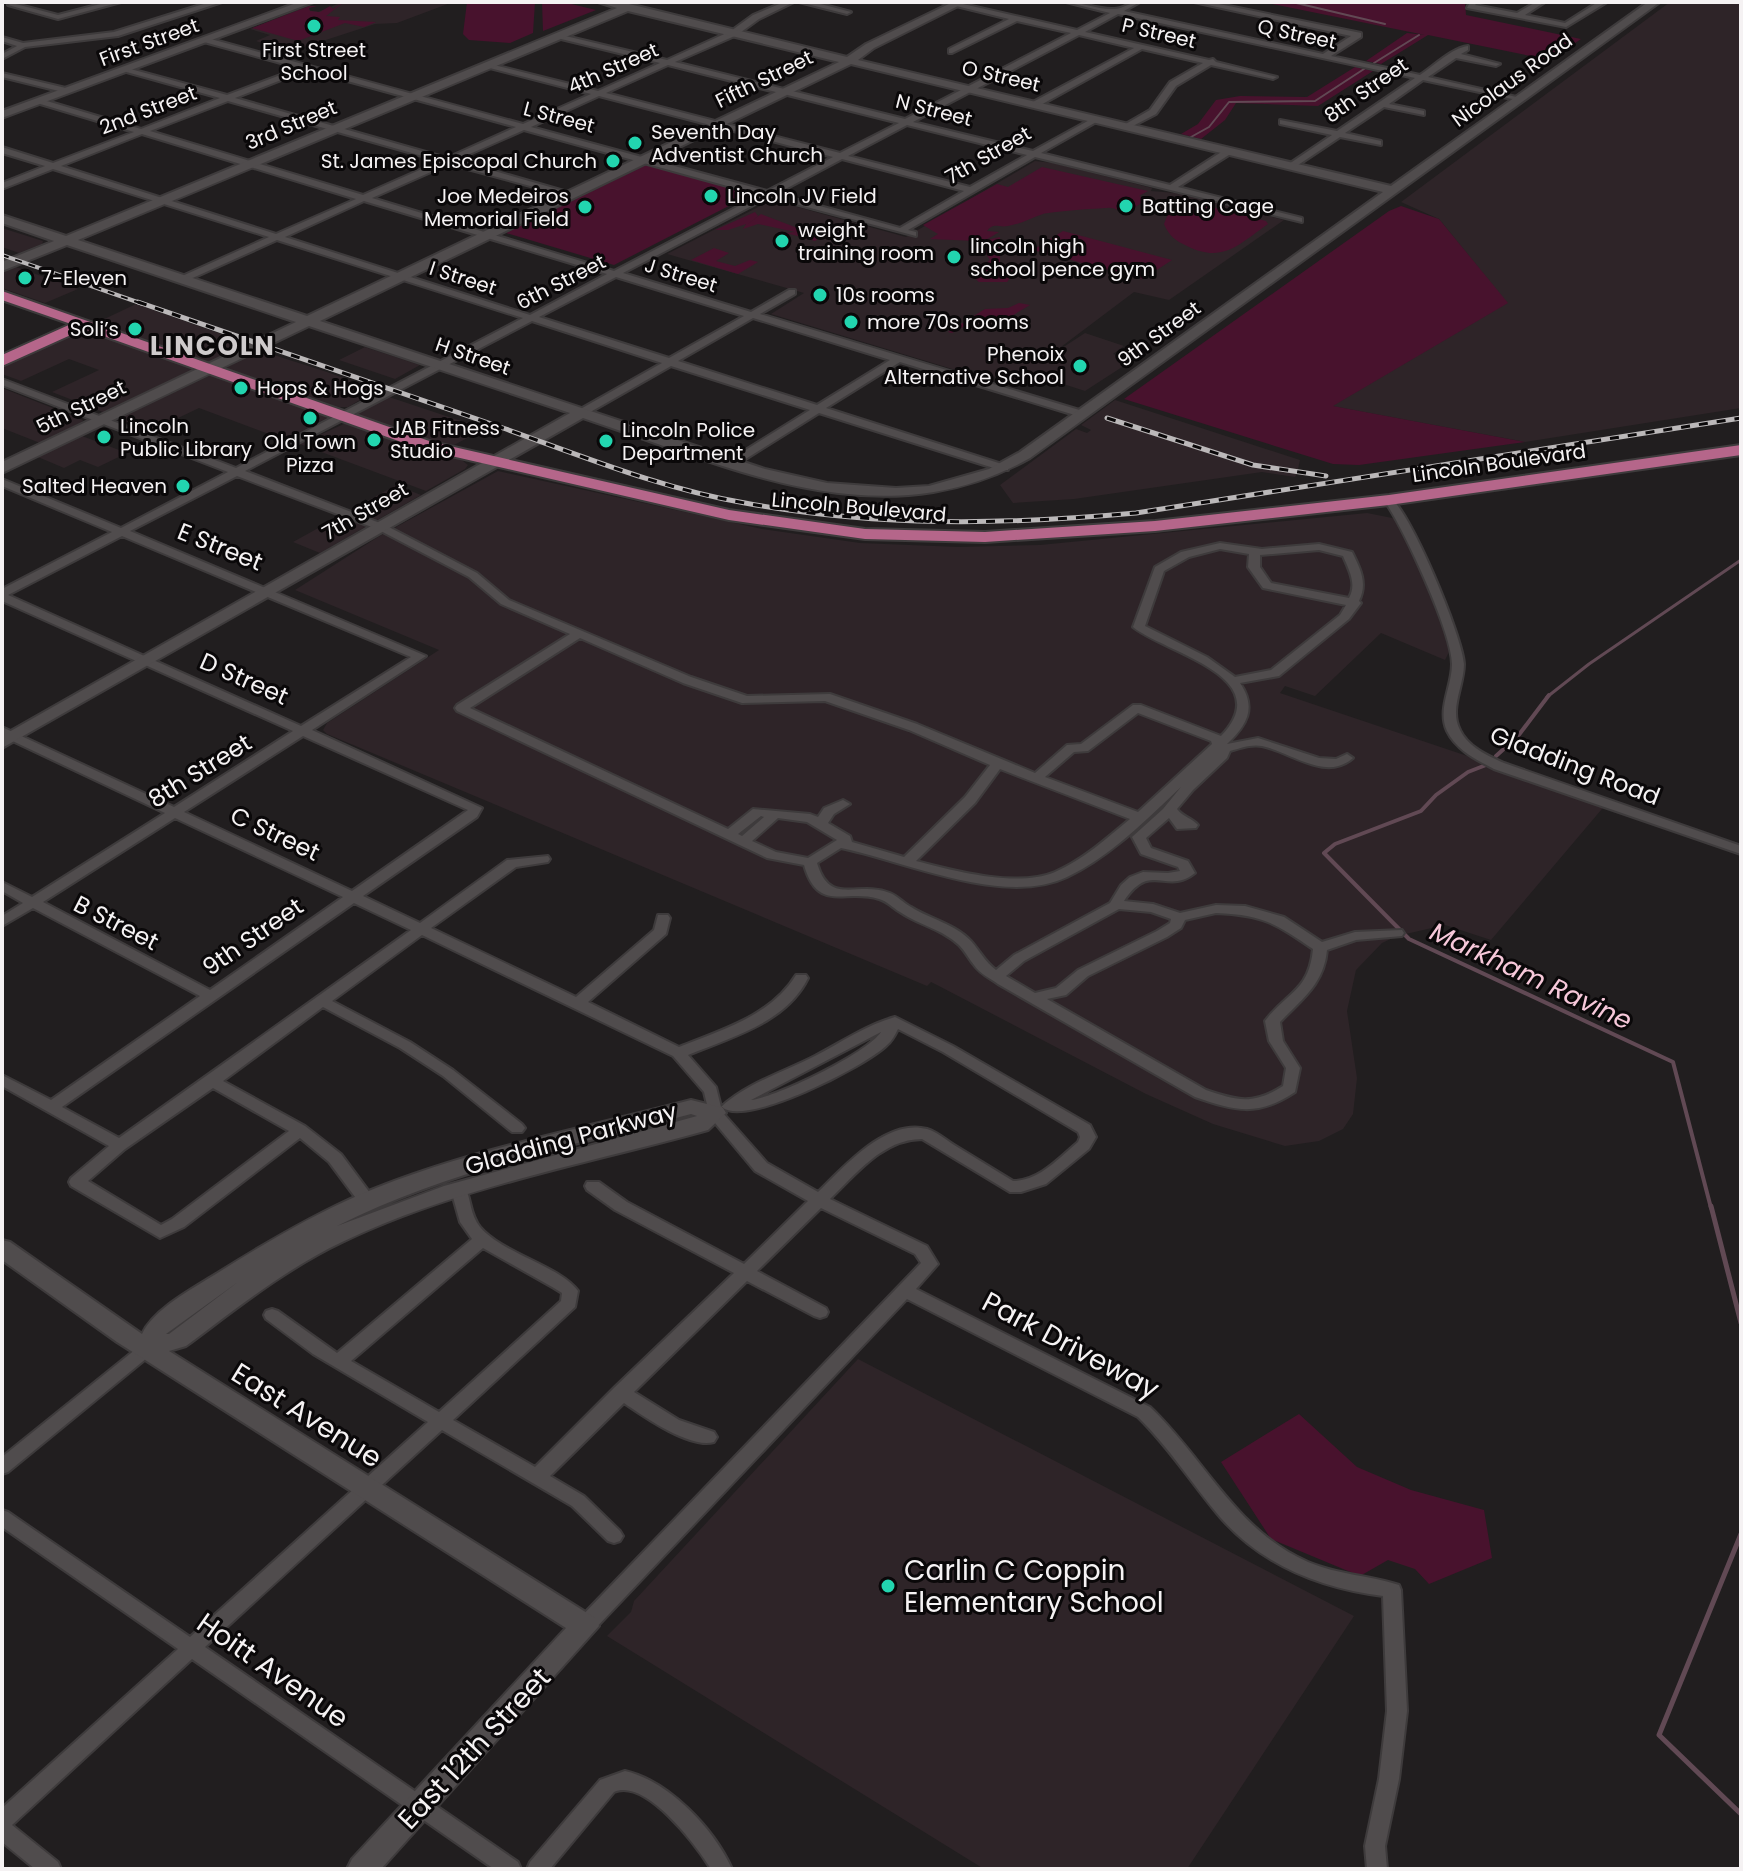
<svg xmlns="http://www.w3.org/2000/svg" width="1743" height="1871" viewBox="0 0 1743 1871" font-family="Poppins,sans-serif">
<rect width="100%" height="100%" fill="#211e1f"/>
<path fill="#2e2428" d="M342 2H453L397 23 375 24 289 52 256 41 270 35 250 29 301 9 318 12Z
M1670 2H1741V408L1525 442 1332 406 1507 303 1439 219 1401 202Z
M1035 161 1053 163 1152 188 1151 191 1176 193 1284 220 1169 300 1134 292 1045 359 1085 333 1124 346 1113 354 1133 360 1085 391 1026 372 1013 382 965 368 959 371 771 314 804 293 667 254 772 200 906 237Z
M2 228 43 241 42 244 19 253 2 247Z
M2 262 78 289 45 303 2 288Z
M136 304 247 343 210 362 96 323Z
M89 332 157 356 194 369 103 412 52 392 99 370 69 359 21 381 2 374V366L74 334Z
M365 347 420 365 395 379 339 360Z
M258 350 327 372 377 390 348 407H339L225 368Z
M211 375 323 415 327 418 285 440 199 408 151 431 118 419Z
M2 388 83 420 82 422 40 443 2 428Z
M389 397 455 419 486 428 454 445 420 437 359 416V413Z
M1115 400 1300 460 1297 474 1295 477 1262 472 1074 499 1013 503 1000 485 1076 429 1087 433 1091 430 1081 425Z
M346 423 413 447 459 458 468 465 465 469 426 491 300 444Z
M82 436 127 453 98 467 80 460 64 468 38 457Z
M498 471 762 529 860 543 959 547 1040 545 1367 513 1402 520 1453 644 1445 660 1381 633 1315 696 1285 686 1280 693 1607 803 1491 940 1445 925 1397 936 1382 943 1356 970 1347 1011 1357 1078 1353 1114 1343 1129 1319 1141 1285 1146 1213 1124 1146 1094 937 985 931 982 927 986 327 734 323 730 327 723 439 650 295 590 378 537Z
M396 485 421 495 320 553 293 542Z
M858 1359 1354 1616 1187 1869H984L607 1636 631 1612 634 1601Z"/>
<path fill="#48122d" d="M344 2 326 16 340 17 338 20 376 22 364 27 345 23 298 41 252 28 309 6H317L309 8 310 11 320 12 330 6 333 9Z
M467 2H535L533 33 510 43 469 40 463 34Z
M542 2H563L596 10 543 31Z
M1263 2H1465L1466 15 1581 39 1550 60 1428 35 1381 64 1366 61 1407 33 1425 35Z
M1355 67 1373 71 1318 106 1236 103 1225 120 1201 139 1181 134 1198 124 1216 100 1240 96 1307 97Z
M646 165 752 194 614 265 506 233Z
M1042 167 1148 191 1139 196 1148 199 1125 213C1120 211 1113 207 1107 208 1099 208 1048 212 1043 214 1031 218 1021 224 1008 226 998 228 994 222 987 231L999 232 986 240 1000 237V269L1016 271 1007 282H979L971 275 990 260 985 252 988 245 977 241 930 239 938 234 923 225 997 184 1008 187Z
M1185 200 1266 221 1268 224C1239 244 1223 264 1187 246 1176 241 1169 236 1164 224L1168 214Z
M1401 206 1439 219 1508 303 1333 406 1525 442 1359 465 1333 464 1124 399 1389 211Z
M755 212 758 216 748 224 761 214 821 237 815 241 804 238 808 235 802 237 785 233 795 232 758 224 743 229 746 224 728 230H715Z
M1063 231 1172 260 1143 279 1033 250Z
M714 248 729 253 716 261 735 266 750 260 758 262 738 274 691 260Z
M1019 303 1030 305 998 324 979 318 952 333 948 332 985 309 1008 308Z
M1299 1414 1357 1467 1411 1490 1484 1510 1492 1558 1429 1584 1415 1569 1388 1560 1360 1576 1271 1539 1221 1462Z"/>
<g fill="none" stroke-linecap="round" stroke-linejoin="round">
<path stroke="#614954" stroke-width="2" d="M1292 2 1385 24
M1374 63 1419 35
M1191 137 1209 127 1229 102 1315 101 1364 69"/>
<path stroke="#614954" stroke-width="3" d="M1547 697 1589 664 1741 560"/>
<path stroke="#614954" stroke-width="4" d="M1496 756 1518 736 1549 695
M1486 765 1468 772 1436 795 1421 811 1335 844 1324 853 1409 939 1673 1062 1711 1208"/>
<path stroke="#614954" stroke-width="5" d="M1711 1206 1741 1323
M1741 1534 1659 1735 1741 1814"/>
<defs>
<path id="street" d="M108 2H121L58 19 8 5 12 3 58 15Z
M210 2H222L118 36 25 47 2 59V54L17 46 2 41V37L23 43 114 32Z
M784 2H794L759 19 737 35 675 62 905 119 1071 33 1017 21 952 53H949V49L1009 19 940 2H954L1077 30 1110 13 1066 2C1082 2 1098 10 1114 9 1123 9 1130 2 1140 2L1124 11 1323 54 1351 36 1194 2H1209L1361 33V37L1331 56 1420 75C1435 65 1452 48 1468 46V50L1461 54 1500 64 1496 66 1456 58 1428 77 1521 98 1517 100 1423 80 1389 104 1424 111V115L1384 107 1345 133 1381 141V145L1340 137 1292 169 1288 166 1289 164 1332 135 1280 124V120L1337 131 1415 78 1118 14 1085 32 1209 60 1213 59 1216 62 1277 77 1273 79 1211 65 1176 86 1156 114 1127 129H1124V125L1150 110 1170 82 1203 63 1142 49 1037 107H1031V103L1134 48 1079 35 913 122 1033 151 1095 117 1099 119 1098 121 1041 153 1170 185 1226 149H1232V153L1178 187 1302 218V222L1035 157 908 230 916 232V236L769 197 623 273 751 312 789 290H795V294L760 314 1086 412V416H1078L900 362 826 408 1008 466V470H1000L819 413 736 465H728V461L810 410 671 366 585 415H577V411L662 363 532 321 245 471 385 525 477 573 509 600 691 677 747 696 830 694 917 724 1035 773 1067 745 1081 744 1133 705H1141L1221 736C1279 676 1165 653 1133 627L1155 567 1181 552 1220 543 1262 549 1319 544 1352 552C1360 568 1368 583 1359 601L1361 603 1349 619 1279 676 1240 683C1257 708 1247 725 1227 744L1258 738 1319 758 1336 759 1347 754 1353 758C1326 782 1291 752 1262 746 1251 744 1241 748 1230 751L1227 758 1193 790 1177 809C1183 817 1192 818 1198 825L1196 828 1177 829 1169 818 1146 838 1151 848 1188 861 1195 873C1166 896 1151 860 1124 901L1153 904 1180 913 1216 905 1245 906 1284 917 1322 942 1355 932 1402 930 1404 933 1402 936 1356 940 1327 950C1324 984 1302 999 1280 1022L1283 1041 1300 1068 1295 1092C1257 1117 1236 1111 1195 1097L998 984C990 978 980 974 974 965 969 959 965 951 959 945 942 929 919 925 900 912 893 908 887 901 879 899 845 888 818 914 804 865L767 858 457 711 455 708 457 705 570 634 501 604 469 577 377 529 237 476 130 531 426 656 312 730 482 808 477 817 363 896 420 923 507 860 548 856 550 859 548 862 516 867 431 928 576 997 654 930 658 915H668L670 918 666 934 588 1002 679 1047C721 1030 771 1016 796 975H806L808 978C786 1023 731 1037 688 1055L716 1087 721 1107C747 1083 784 1072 815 1056 842 1042 866 1025 895 1017L953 1046 1090 1125 1096 1137 1089 1149 1046 1184 1021 1192H1010L922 1139C883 1139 856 1174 830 1199L927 1246 938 1264 916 1289 1150 1407C1205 1459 1236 1531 1308 1562 1338 1575 1369 1575 1399 1585L1401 1590 1407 1711 1399 1779 1385 1846 1387 1869H1367L1365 1846 1379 1779 1387 1711 1383 1596C1320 1588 1262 1565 1220 1517 1192 1484 1169 1447 1138 1417L907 1299 592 1632 585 1634 578 1632 576 1626 578 1620 921 1263 915 1254 821 1208 757 1271 826 1308 828 1312 826 1316 820 1318 814 1316 747 1281 634 1392 679 1420 714 1432 717 1437 714 1442C690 1449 643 1416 624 1403L550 1476 584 1496 620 1531 623 1536 620 1541 614 1543 608 1541 572 1506 442 1430 205 1647 518 1862 521 1869H494L192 1659 12 1825 58 1862 61 1869H35L2 1842V1808L178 1649 2 1527V1510L8 1512 190 1637 428 1422 313 1354 266 1319 264 1315 266 1311 272 1309 278 1311 337 1353 472 1239 460 1222 451 1190 453 1186H465C471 1199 470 1215 480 1227 503 1254 560 1266 578 1291L575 1307 453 1420 535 1467 615 1387 734 1273 615 1210 587 1190 585 1186 587 1182H599L627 1202 744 1264 808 1201 755 1171 710 1117 704 1092 673 1056 422 935 332 1001 410 1042 453 1070 522 1124 525 1128 522 1132H512L443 1076 400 1048 323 1007 223 1081 305 1126 341 1154 373 1197 375 1201 373 1205H361L329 1162 300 1138 184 1227 160 1238 71 1186 69 1182 71 1178 109 1146 2 1086V1075L51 1100 200 996 33 908 2 926V916L23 903 2 891V882L32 897 165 813 2 736V727L174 807 293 731 2 601V589L112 532 2 486V479L121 528 228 472 2 385V379L236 468 523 318 277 240 186 281H180V277L269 237 53 169 2 189V183L45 166 2 153V147L53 163 134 132 37 103V99H40L141 129 220 98 123 71V67L227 95 299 68 204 42 203 40 207 38 523 124 591 94 486 67V63L598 91 660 63 557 38V34L667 60 731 31 753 15ZM668 65 899 123 840 153 606 93ZM307 70 516 127 447 158 235 98ZM599 96 833 157 767 191 531 127ZM228 101 440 161 363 195 150 131ZM907 125 1027 155 970 187 848 156ZM524 130 760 195 614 271 372 198 449 164 571 197V193L456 160ZM142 134 356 199 276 234 61 166ZM842 159 964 191 900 228 776 194ZM364 201 607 274 530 315 285 237ZM616 277 744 316 669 358 539 317ZM753 318 890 360 817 405 678 361ZM122 536 411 657 301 726 8 595ZM1220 549 1249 554 1248 567 1263 588 1346 605 1340 615 1271 670 1235 677 1207 657 1145 626 1164 571 1189 557ZM1319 550 1343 556C1349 570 1357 584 1349 598L1271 583 1260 567V555ZM580 638 683 683 742 703 825 701 909 730 990 765 965 797 904 857 852 842 850 836 828 823 834 814 850 804 843 800 824 808 818 817 810 814 753 809 728 829 470 708ZM1138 713 1211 741 1212 744 1138 812 1045 777 1074 752 1088 751ZM303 736 468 810 352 891 184 812ZM1000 769 1130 819C1107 838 1083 860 1055 872 1017 888 955 871 916 861L975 803ZM1181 787 1163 809 1132 837 1141 854 1178 867 1180 871 1168 873 1143 872 1130 877 1121 885 1110 903 1014 955 996 970C985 962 980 951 971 941 955 924 930 919 911 907 903 903 898 896 890 893 857 880 830 907 817 863L841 848C905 861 1004 907 1067 877 1110 857 1147 819 1181 787ZM761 816 764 817 742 836 738 834ZM175 818 343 897 210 990 43 902ZM778 818 807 822 837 840 808 858 776 852 752 841ZM354 903 411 930 119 1138 62 1107ZM1119 909 1151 912 1171 919 1170 923 1157 931 1078 970 1056 988 1035 993 1006 976 1024 961ZM1216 913C1263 915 1275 923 1313 949 1309 991 1287 992 1265 1021L1269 1041 1286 1068 1283 1086C1253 1105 1238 1101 1206 1090L1047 999 1066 995 1088 976 1167 937 1181 928 1185 920ZM898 1029 943 1052 1078 1132 1080 1137 1078 1142C1059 1158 1039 1181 1013 1181 993 1169 974 1157 954 1145 946 1140 937 1132 927 1129 886 1118 844 1167 818 1192L767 1163 722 1112V1107C745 1128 866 1066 887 1045 892 1041 895 1035 898 1029ZM881 1032C866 1054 777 1097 751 1100ZM213 1088 289 1131 172 1219 161 1225 88 1181 125 1149ZM483 1248 554 1288 562 1293 561 1301 439 1412 351 1361Z
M799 2H813L851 12 847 14Z
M1470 2H1478L1475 5 1517 13 1536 2H1545L1525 15 1565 23 1598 2H1607L1566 27 1467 8Z
M2 73 70 89 71 91 67 93 2 77Z
M1389 497C1409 507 1463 638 1464 664 1464 686 1449 709 1460 730 1468 747 1488 756 1504 763L1741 846V854L1494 769C1477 760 1456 750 1447 731 1437 709 1452 687 1452 664 1452 632 1403 527 1384 500Z
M147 1343 153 1345 155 1349 153 1353 8 1472 2 1474V1457L141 1345Z
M625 1771C669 1781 714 1829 732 1869H711C696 1845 646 1778 614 1792L550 1869H527L530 1862 600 1780Z"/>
<path id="secondary" d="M299 2H314L2 118V111Z
M598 2 629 4 847 57 866 44 953 2H966L874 48 858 60 1391 186 1648 2H1660L1030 458C880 542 731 467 583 418L2 748V736L570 413 309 326 2 473V462L296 322 67 245 2 271V262L54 241 2 223V215L66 236 617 8ZM628 11 839 62 307 316 78 240ZM851 64 1383 192 1020 452 989 469 929 486 896 488 827 483 765 469 320 321Z
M691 1100 723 1108 726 1113 708 1130C586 1164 456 1187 342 1242 285 1269 236 1309 186 1346L169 1351 595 1618 599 1626 381 1869H347L352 1859 566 1628 117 1342 2 1260V1240L10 1242 142 1334C154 1309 192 1289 216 1274 262 1245 309 1217 359 1195 465 1150 581 1129 691 1100ZM691 1114 697 1116 444 1186 337 1226C448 1170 572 1146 691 1114ZM238 1282 169 1334H166Z"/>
<path id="primary" d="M2 291 432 442 729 510 865 529 985 532 1155 521 1389 495 1741 445V455L1389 505 1155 531 985 542 865 539 729 520 421 449 84 329 2 366V355L71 324 2 300Z"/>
</defs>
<use href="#street" stroke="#3e3b3c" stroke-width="4"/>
<use href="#secondary" stroke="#3e3b3c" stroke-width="4"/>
<use href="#primary" stroke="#3e3b3c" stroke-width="4"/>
<use href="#street" fill="#504c4d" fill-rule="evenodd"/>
<use href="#secondary" fill="#504c4d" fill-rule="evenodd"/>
<use href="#primary" fill="#b5668a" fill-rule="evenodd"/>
<defs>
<path id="rail-far1" d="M2 255 143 304"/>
<path id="rail" d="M138 302C259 344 381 386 503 428 582 456 662 489 745 503 877 527 1003 525 1136 513L1741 418
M1107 418 1253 465 1326 476"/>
</defs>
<use href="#rail-far1" stroke="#bbb8b9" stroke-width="4"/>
<use href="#rail" stroke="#bbb8b9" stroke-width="5"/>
<use href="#rail-far1" stroke="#0a0809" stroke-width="2" stroke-dasharray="7" stroke-linecap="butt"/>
<use href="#rail" stroke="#0a0809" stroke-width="3" stroke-dasharray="9" stroke-linecap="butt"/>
</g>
<g fill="#22d5af" stroke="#0a0809" stroke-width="3">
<circle cx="314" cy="26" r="8"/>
<circle cx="635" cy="143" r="8"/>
<circle cx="613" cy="161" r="8"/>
<circle cx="711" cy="196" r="8"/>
<circle cx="1126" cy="206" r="8"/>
<circle cx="585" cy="207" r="8"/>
<circle cx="782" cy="241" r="8"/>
<circle cx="954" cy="257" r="8"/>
<circle cx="25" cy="278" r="8"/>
<circle cx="820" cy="295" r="8"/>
<circle cx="851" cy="322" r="8"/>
<circle cx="135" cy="329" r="8"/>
<circle cx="1080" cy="366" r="8"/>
<circle cx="241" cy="388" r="8"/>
<circle cx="310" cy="418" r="8"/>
<circle cx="104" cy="437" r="8"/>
<circle cx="374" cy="440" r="8"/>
<circle cx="606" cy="441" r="8"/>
<circle cx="183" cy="486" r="8"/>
<circle cx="888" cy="1586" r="8"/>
</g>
<g text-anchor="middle" stroke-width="6" stroke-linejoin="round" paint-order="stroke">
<g font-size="20" fill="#f5f2f3" stroke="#0a0809">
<text transform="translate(1159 33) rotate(13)" y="7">P Street</text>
<text transform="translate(1297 34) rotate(12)" y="7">Q Street</text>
<text transform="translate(149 42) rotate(-20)" y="7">First Street</text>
<text transform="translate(613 68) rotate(-24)" y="7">4th Street</text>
<text transform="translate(1001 76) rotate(13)" y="7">O Street</text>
<text transform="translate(764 79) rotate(-26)" y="7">Fifth Street</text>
<text transform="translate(1512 80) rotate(-36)" y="7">Nicolaus Road</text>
<text transform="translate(1366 90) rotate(-35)" y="7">8th Street</text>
<text transform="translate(148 110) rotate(-21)" y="7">2nd Street</text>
<text transform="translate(934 110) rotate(14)" y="7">N Street</text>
<text transform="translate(559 117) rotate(15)" y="7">L Street</text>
<text transform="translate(291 125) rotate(-23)" y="7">3rd Street</text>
<text transform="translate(988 155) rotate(-30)" y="7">7th Street</text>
<text transform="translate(681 275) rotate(17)" y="7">J Street</text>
<text transform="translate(463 278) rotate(18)" y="7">I Street</text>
<text transform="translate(561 282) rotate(-27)" y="7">6th Street</text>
<text transform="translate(1159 334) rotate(-36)" y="7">9th Street</text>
<text transform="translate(473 356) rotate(19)" y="7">H Street</text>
<text transform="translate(81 407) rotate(-26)" y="7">5th Street</text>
<text transform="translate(1499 463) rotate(-8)" y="7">Lincoln Boulevard</text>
<text transform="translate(859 507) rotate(5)" y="7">Lincoln Boulevard</text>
<text transform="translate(365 511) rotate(-30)" y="7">7th Street</text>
</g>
<g font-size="20" fill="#f5f2f3" stroke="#0a0809" text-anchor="start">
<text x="314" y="57" text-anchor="middle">First Street<tspan x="314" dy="23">School</tspan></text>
<text x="651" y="139">Seventh Day<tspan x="651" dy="23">Adventist Church</tspan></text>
<text x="597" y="168" text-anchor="end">St. James Episcopal Church</text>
<text x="569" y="203" text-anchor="end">Joe Medeiros<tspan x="569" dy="23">Memorial Field</tspan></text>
<text x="727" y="203">Lincoln JV Field</text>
<text x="1142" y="213">Batting Cage</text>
<text x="798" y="237">weight<tspan x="798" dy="23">training room</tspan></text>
<text x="970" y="253">lincoln high<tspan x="970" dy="23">school pence gym</tspan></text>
<text x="41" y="285">7-Eleven</text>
<text x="836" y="302">10s rooms</text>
<text x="867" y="329">more 70s rooms</text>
<text x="119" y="336" text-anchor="end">Soli’s</text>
<text x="1064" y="361" text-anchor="end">Phenoix<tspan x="1064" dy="23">Alternative School</tspan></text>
<text x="257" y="395">Hops &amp; Hogs</text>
<text x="120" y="433">Lincoln<tspan x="120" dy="23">Public Library</tspan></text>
<text x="390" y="435">JAB Fitness<tspan x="390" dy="23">Studio</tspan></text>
<text x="622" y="437">Lincoln Police<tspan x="622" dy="23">Department</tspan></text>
<text x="310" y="449" text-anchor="middle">Old Town<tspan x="310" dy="23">Pizza</tspan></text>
<text x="167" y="493" text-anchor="end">Salted Heaven</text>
</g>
<g font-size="24" fill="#f5f2f3" stroke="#0a0809">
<text transform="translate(220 547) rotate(22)" y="8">E Street</text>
<text transform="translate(244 679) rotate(24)" y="8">D Street</text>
<text transform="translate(1575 766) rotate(21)" y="8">Gladding Road</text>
<text transform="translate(200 771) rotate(-32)" y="8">8th Street</text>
<text transform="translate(275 834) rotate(25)" y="8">C Street</text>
<text transform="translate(116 923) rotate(27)" y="8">B Street</text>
<text transform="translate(253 937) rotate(-35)" y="8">9th Street</text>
<text transform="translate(571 1139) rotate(-15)" y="8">Gladding Parkway</text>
</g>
<g font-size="26" font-weight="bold" letter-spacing="2" fill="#cfcbcc" stroke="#0a0809">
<text x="213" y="355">LINCOLN</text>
</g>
<g font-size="26" font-style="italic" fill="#f7c8da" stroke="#0a0809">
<text transform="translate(1531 976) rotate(25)" y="9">Markham Ravine</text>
</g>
<g font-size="28" fill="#f5f2f3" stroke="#0a0809">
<text transform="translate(1071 1345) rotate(28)" y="10">Park Driveway</text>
<text transform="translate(307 1415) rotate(32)" y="10">East Avenue</text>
<text transform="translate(273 1670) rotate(35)" y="10">Hoitt Avenue</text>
<text transform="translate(474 1748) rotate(-47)" y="10">East 12th Street</text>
</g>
<g font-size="28" fill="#f5f2f3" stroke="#0a0809" text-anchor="start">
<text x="904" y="1580">Carlin C Coppin<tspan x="904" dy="32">Elementary School</tspan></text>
</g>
</g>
<rect width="1743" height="1871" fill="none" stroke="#f5f2f3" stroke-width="8"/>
</svg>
